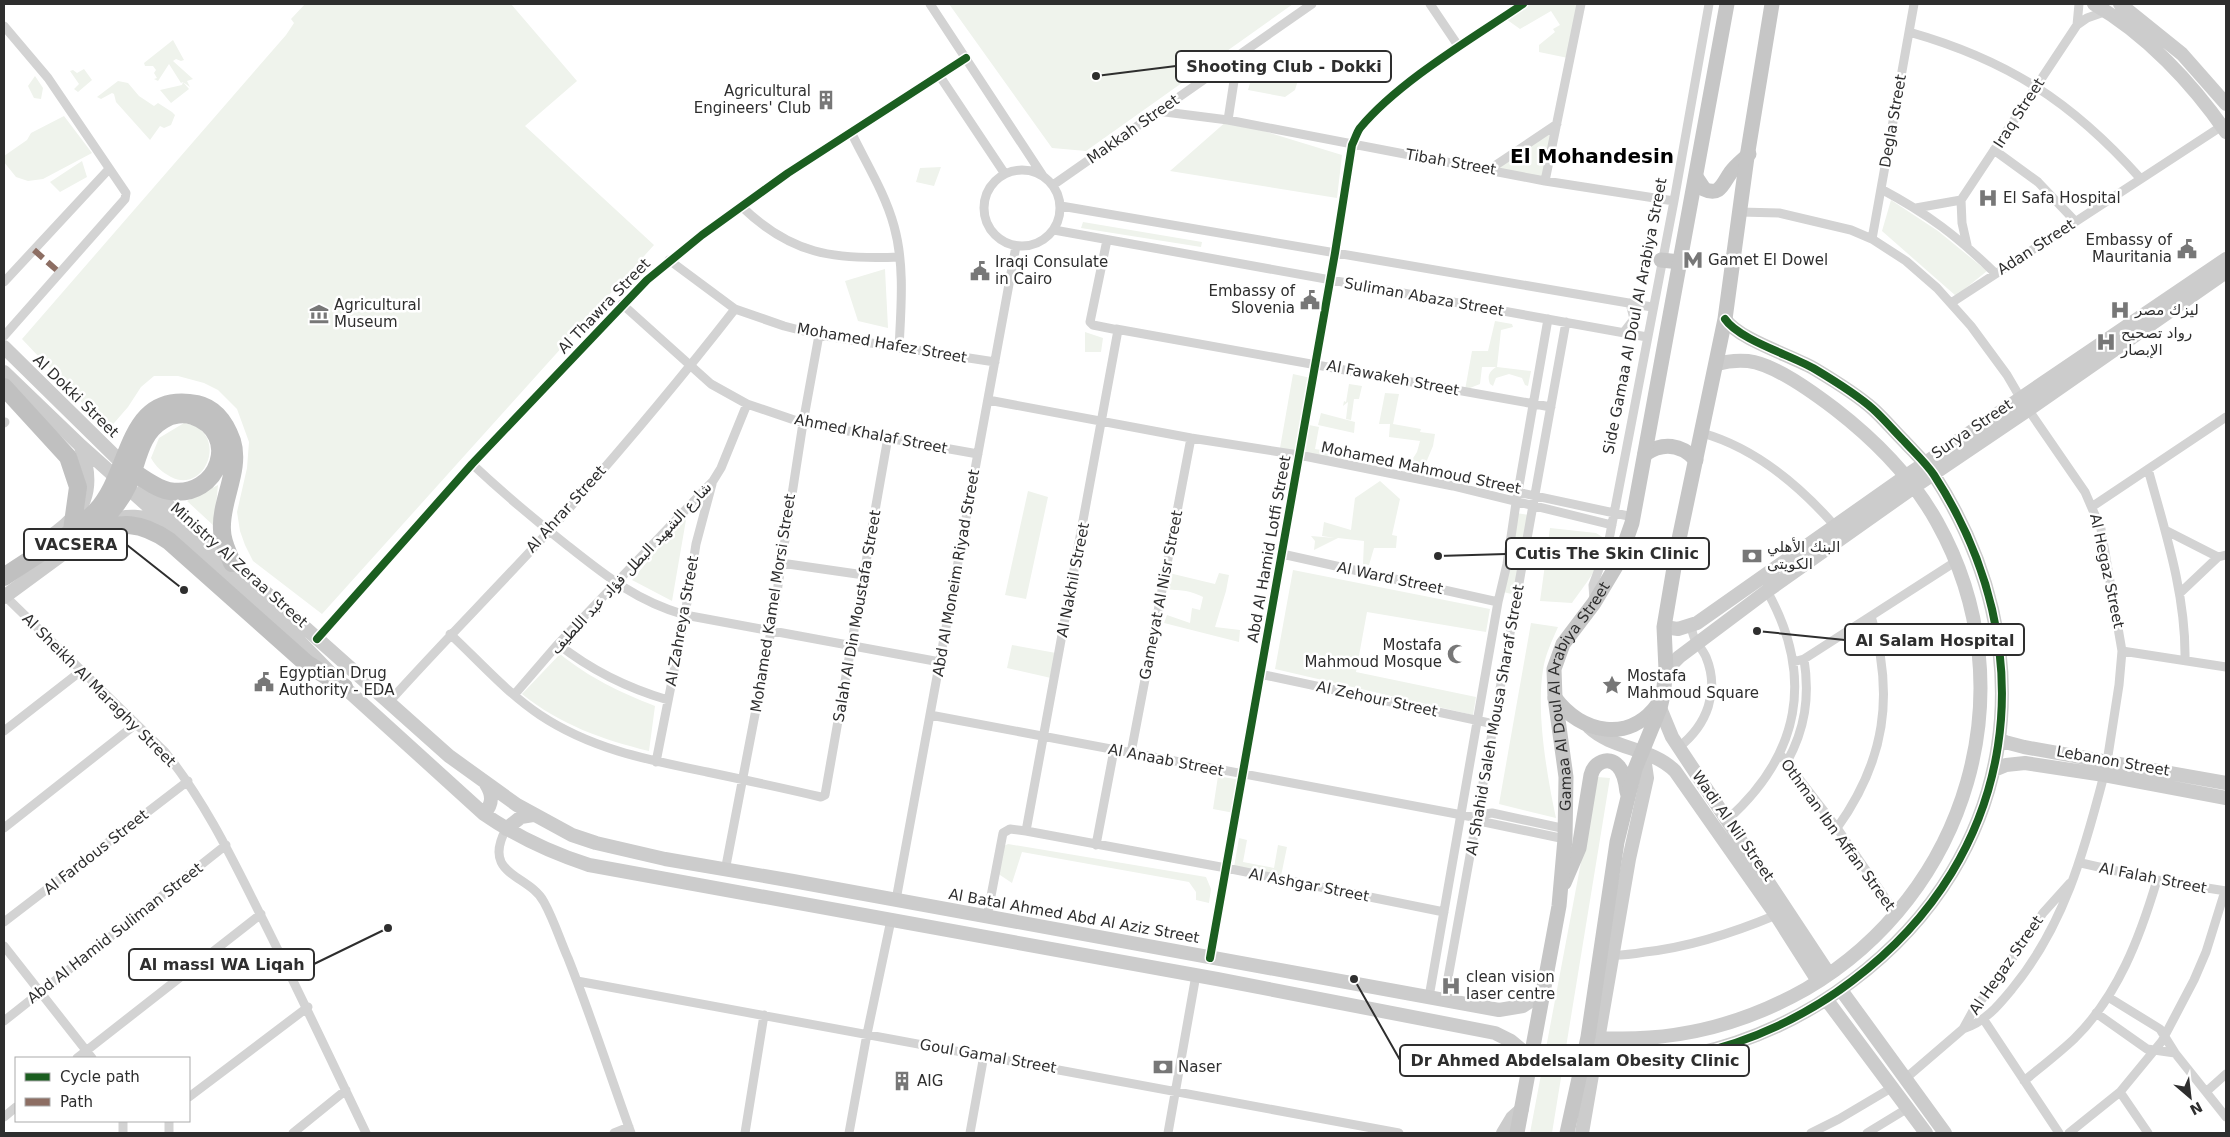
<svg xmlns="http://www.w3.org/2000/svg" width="2230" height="1137" viewBox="0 0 2230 1137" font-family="'DejaVu Sans',Vazirmatn,sans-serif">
<rect width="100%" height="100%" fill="#fff"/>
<path fill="#eff3ec" d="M305 4H511L577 81 525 126 654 245 322 614 253 561 245 545 240 531 237 512 247 468 249 442 237 409 218 390 204 383 178 376H154L141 387 128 407 108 430 22 339 286 35 294 23 291 19Z
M949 4H1293L1086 151 1052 148Z
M1528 4H1579L1568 58 1539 52V45L1555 32 1553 29 1560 25 1551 11 1520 29 1506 19Z
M173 40 184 60 181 61 176 59 173 61 193 79 187 81 190 87 183 82 181 83 169 64 158 81 154 79 157 78 154 73 156 70 153 66H145L144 63Z
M1281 55 1298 80 1295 90 1285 97 1248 90 1256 63Z
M84 69 92 80 78 92 74 89 79 84 70 71 73 70 77 73Z
M35 76 43 88 41 99 34 98 28 86Z
M118 81 128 83 139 96 154 106 158 103 172 112 175 115 171 125 164 128 160 126 150 140 116 102 114 94 112 93 101 99 97 97Z
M183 82 189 89 171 103 160 90 182 85Z
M64 116 92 153 43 179 28 181 16 177 4 162V156L27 140 31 133Z
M1228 120 1342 155 1337 198 1170 171Z
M1555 127 1544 180 1493 168Z
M82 161 87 177 60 192 50 182Z
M941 167 934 186 916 182 920 168Z
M1891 200 1938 231 1987 271 1956 296 1882 231Z
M1083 222 1202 242 1201 247 1081 228Z
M885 269 888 328 858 321 845 281Z
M1495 321 1512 324 1513 327 1501 330 1497 367 1531 371 1528 386 1525 385 1522 378 1509 374 1496 378 1493 386 1490 384C1487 376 1489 372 1496 367H1482L1480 384 1465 390 1472 351H1488Z
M1085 332 1103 338 1101 352H1085Z
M1293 374 1311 378 1297 451 1280 448Z
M1349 384 1362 386 1359 399H1354L1351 420 1346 419 1348 402 1343 406 1344 401 1346 402Z
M1385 393 1399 394 1393 424 1421 429 1420 432 1435 434 1433 446 1420 477 1403 474 1417 452 1420 441 1389 437 1390 424H1379Z
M1321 413 1355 422 1354 433 1318 425Z
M184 423C230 430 207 495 171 477 162 472 156 467 151 458L159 438Z
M1309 425 1319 427 1315 449 1346 454 1344 461 1304 453Z
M1380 481 1400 499 1392 535 1397 536 1396 548H1374L1369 565 1363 564 1364 541 1338 538 1314 550 1315 541 1311 536 1335 538 1322 536 1324 522 1351 530 1355 498Z
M218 485 214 526 187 501Z
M1028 491 1048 497 1026 599 1005 595Z
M1516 513 1530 515 1516 595 1503 592Z
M687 514 672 601 632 580Z
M1550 528 1596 533 1604 538C1607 559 1583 587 1572 603L1540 601Z
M1293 570 1490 609 1486 632 1367 612 1356 672 1476 697 1473 715 1275 669Z
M1169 573 1215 584 1219 573 1229 575 1226 591 1215 627 1240 630 1239 642 1164 623 1167 615 1190 623 1192 608 1200 610 1203 597C1187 589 1181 591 1164 589Z
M1531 623 1558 627C1552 641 1545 655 1543 670 1536 712 1547 776 1556 818L1499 804Z
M1012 645 1056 653 1051 678 1007 668Z
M560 654C590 678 619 692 655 706L649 751C603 740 559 724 522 694Z
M1218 776 1240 780 1234 813 1213 809Z
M1597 777 1610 778 1552 1133H1530Z
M1239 838 1247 840 1243 862 1274 868 1278 845 1287 847 1281 876 1234 867Z
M1008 844 1206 877 1211 889 1209 903 1196 900V892L1189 882 1022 852 1012 883 997 873 1004 846Z"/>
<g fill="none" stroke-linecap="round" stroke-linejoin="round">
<path stroke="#d3d3d3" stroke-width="9" d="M930 4 1043 176
M1430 4 1459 47
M2077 25 2079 4
M4 26 48 78 126 193 125 199 4 336
M1909 32C2008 60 2072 102 2140 178
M939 75 1005 174
M1157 111 1228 120 1545 181 1674 201
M1228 120 1238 55
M851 132C866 163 885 193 894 226 905 265 901 308 899 348
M1994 150 2038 182 2075 221
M1490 169 1557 124
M984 208a38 38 0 1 1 76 0a38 38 0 1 1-76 0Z
M1545 181 1581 4
M1053 185 1312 4
M1881 189C1928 214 1957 236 1995 273
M1061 206 1652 307
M742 207C791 254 833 260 899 257
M1916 208 1961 200
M1740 212 1779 213 1851 230 1872 239 1906 261 1937 288 1971 326 2007 375 2021 399 2085 492 2101 529 2122 651 2119 685 2107 762
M1054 230 1647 337
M1872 239 1914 4
M1967 245 1962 223 1961 200 2077 25 2087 18 2107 11
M669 260 735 309 784 326 819 335 995 362
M4 282 109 169
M1951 303 2222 126
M622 304 711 384 747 404 803 423 978 454
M1116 329 1551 407
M1624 332 1634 319 1630 303
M988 400 1191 438 1299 455 1453 486 1612 525
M4 423 5 422
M1702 433C1756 448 1799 485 1835 526
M472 464C503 493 535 520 568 546 607 577 637 601 685 615L940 662
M2148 469C2165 531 2186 594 2185 659
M1517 492 1633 517
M2093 506 2226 417
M2165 530 2218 557
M1282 554 1498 602
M781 563 864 575
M2180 593 2218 557 2226 555
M5 596 165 752C203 799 230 854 257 908 295 983 330 1058 366 1133
M1594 601 1593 585 1608 545 1674 201 1709 4
M450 634C479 661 507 693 540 715 591 749 648 760 707 772 745 780 783 788 821 797L825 795 888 437
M317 639 472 464 647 280 702 235 788 173 966 58
M558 644C592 671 627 688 668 700
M2122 651 2226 667
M1793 662 1804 659 1955 562
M1260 674 1494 724
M514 695 558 644 713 481 721 468 747 404
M389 702C441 644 497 588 550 530 614 458 676 385 735 309
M930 715 1478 818 1484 822 1565 839
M4 731 81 671
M1679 747C1707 725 1720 691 1706 657 1701 646 1691 639 1692 626
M1131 753 1191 438
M1780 754 1837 828 1897 915
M656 762 685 615 696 544 712 484
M1787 762C1805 729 1810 697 1804 659
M1478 818 1485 814 1492 813 1566 829
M1727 820C1800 755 1815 677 1767 591
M4 828 136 724
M1837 828C1885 761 1895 695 1871 616
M506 829C481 876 529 874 544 902 554 920 560 940 568 958 591 1016 610 1075 631 1133
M1026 831 1226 868 1444 912
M1096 845 1114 750
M2081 863 2157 880 2226 891
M725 871 771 631 803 423 819 335
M896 900 1016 246
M987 917 1003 833 1010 829 1026 831 1118 330 1093 325 1090 322 1107 240
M4 922 188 781
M4 946 92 1058
M1610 955C1621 956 1633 954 1645 952 1691 947 1733 933 1776 915
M1210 958 1335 253 1352 145C1355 139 1357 132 1360 128 1399 81 1473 38 1523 4
M577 981 1399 1133
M1429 997 1498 602 1507 564 1516 503 1548 319
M2108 997 2160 1029 2175 1053 2226 1117
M1444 1000 1566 322
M2096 1013 2147 1049 2175 1053
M1984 1020 2059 1133
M4 1021 226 845
M1963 1029C1985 1022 1998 1006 2012 989 2064 926 2084 852 2104 775
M77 1058 261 914
M1906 1078 1963 1029 1974 1009 1997 981 2043 913 2070 883
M2024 1081C2041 1067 2058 1054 2074 1039 2118 996 2140 937 2157 880
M2207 1091 2226 1074
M2120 1092 2148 1133
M189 1097 308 1007
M4 1117 16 1107
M123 1121V1133
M169 1133V1121
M293 1133 346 1090
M614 1133 629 1127
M745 1133 764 1015
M849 1133 867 1034 891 920
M970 1133 984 1055
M1168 1133 1196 975
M1811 1133 1839 1119 1893 1087
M1867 1133 1908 1108
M2069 1133 2120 1092 2162 1041 2194 980 2206 952 2225 891"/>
<path stroke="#ccc" stroke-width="14" d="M2094 4C2146 34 2192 83 2226 132
M2120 4 2182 54 2226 104
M4 347 128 469
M4 372 81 446 299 641 344 687 484 814C517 837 552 853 589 865L1217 979 1495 1033 1511 1041 1531 1058
M144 484 449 756 517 805 572 835 596 843 665 859 793 881 1499 1010 1523 1006 1544 992
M48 538C85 514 96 490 81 447
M4 597 106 522C127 514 143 515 163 525
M1664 627 1678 629 1697 623 1906 476 2226 259
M1666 670 1679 657 1767 591 1914 487 2028 410 2226 272
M1660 708 1672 737 1829 974
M1589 727C1613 750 1651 747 1675 771L1776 915 1818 981
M1999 738 2005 742 2024 747 2226 783
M1994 770 2006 765 2025 763 2104 775 2226 798
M484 814C493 804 493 795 486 784
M506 829 521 817 533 815
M1841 990 1945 1133
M1826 999 1926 1133
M1588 1037C1665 1044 1739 1027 1806 989 1968 894 2030 688 1937 522 1912 477 1875 440 1835 409 1814 393 1775 364 1748 361 1737 360 1727 361 1717 364
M1583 1063C1621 1064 1658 1062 1695 1054 1751 1042 1806 1016 1852 981 2020 855 2046 648 1934 475 1926 463 1914 452 1904 441 1894 431 1884 419 1873 409 1855 393 1833 380 1813 368 1790 355 1738 339 1725 319
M1503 1133 1512 1118 1522 1109
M1582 1133 1629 859 1647 778 1645 764 1639 755"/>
<g stroke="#c6c6c6" stroke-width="15">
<path d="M1696 177 1704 189C1720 197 1723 183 1731 172 1736 165 1743 160 1749 154"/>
<path d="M1661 260 1680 262"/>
<path d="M1645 454C1663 442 1681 444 1696 460"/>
<path d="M1555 698C1581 734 1630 743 1658 704"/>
<path d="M1564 883 1579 848 1591 775C1594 763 1608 755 1618 766 1624 772 1626 783 1627 792"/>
<path id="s1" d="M1517 1133 1559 906 1565 839 1566 777 1555 698 1554 669 1563 644 1594 603 1618 563 1632 523 1727 4"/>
<path d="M1567 1133 1588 1037 1617 842 1635 769 1660 708 1663 695 1666 670 1664 627 1678 544 1725 319 1747 157 1772 4"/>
</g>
<path stroke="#c0c0c0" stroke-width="18" d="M4 387 68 457 78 487 72 530
M103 519C114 509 122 498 128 485 138 462 139 434 163 420 172 414 184 413 193 416 242 433 219 500 169 491 154 488 139 475 126 467
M89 532C122 522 140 521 169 541L306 663 344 687
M4 577C34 556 70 537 96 511 133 472 124 390 197 404 215 408 226 424 232 441 241 470 220 501 222 530 222 542 228 552 232 563"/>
<path stroke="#8d6e63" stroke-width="6" stroke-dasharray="12 6" stroke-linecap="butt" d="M34 250 60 273"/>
<defs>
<path id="cycleway" d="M317 639 472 464 647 280 702 235 788 173 966 58
M1210 958 1335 253 1352 145C1355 139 1357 132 1360 128 1399 81 1473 38 1523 4
M1583 1063C1621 1064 1658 1062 1695 1054 1751 1042 1806 1016 1852 981 2020 855 2046 648 1934 475 1926 463 1914 452 1904 441 1894 431 1884 419 1873 409 1855 393 1833 380 1813 368 1790 355 1738 339 1725 319"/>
</defs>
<use href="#cycleway" stroke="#fff" stroke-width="11"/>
<use href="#cycleway" stroke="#1b5e20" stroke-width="8"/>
</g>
<defs>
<symbol id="building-bare" viewBox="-9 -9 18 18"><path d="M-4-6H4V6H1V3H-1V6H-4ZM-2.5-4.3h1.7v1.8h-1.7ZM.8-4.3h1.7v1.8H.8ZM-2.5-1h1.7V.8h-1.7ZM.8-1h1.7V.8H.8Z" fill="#777" stroke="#fff" stroke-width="2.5" paint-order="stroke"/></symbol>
<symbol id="hospital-bare" viewBox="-9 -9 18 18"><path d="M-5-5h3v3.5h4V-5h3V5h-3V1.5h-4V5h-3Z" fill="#777" stroke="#fff" stroke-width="2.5" paint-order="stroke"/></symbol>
<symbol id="civic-bare" viewBox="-9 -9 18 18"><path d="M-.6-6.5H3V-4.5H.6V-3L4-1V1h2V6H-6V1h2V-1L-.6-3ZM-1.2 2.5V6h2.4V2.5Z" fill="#777" stroke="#fff" stroke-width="2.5" paint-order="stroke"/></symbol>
<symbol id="metro-bare" viewBox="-9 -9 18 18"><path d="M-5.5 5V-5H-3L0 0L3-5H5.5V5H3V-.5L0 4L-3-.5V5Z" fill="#777" stroke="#fff" stroke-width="2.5" paint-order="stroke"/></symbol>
<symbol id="museum-bare" viewBox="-9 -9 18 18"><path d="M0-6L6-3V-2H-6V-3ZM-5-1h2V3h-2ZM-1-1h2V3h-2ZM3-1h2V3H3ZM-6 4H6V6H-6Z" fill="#777" stroke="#fff" stroke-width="2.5" paint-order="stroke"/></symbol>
<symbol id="bank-bare" viewBox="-9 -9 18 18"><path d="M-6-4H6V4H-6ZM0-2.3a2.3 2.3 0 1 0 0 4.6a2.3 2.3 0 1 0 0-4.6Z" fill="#777" stroke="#fff" stroke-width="2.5" paint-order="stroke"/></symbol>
<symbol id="mosque-bare" viewBox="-9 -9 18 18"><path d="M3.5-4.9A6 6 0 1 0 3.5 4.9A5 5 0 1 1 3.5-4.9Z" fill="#777" stroke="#fff" stroke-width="2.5" paint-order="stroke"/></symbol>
<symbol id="sight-bare" viewBox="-9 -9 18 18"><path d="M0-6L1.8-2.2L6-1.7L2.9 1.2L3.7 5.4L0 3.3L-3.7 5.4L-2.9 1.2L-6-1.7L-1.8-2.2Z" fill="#777" stroke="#fff" stroke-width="2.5" paint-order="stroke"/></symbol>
</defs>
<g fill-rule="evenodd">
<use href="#building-bare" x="812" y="86" width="28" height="28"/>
<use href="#hospital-bare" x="1974" y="184" width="28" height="28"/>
<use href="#civic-bare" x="2173" y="235" width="28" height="28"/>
<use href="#metro-bare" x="1679" y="246" width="28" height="28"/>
<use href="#civic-bare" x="966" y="257" width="28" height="28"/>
<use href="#civic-bare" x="1296" y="286" width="28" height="28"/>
<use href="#hospital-bare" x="2106" y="296" width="28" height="28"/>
<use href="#museum-bare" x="305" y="300" width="28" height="28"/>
<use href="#hospital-bare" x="2092" y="328" width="28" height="28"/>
<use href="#bank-bare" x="1738" y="542" width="28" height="28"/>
<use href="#mosque-bare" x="1443" y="640" width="28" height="28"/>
<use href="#civic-bare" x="250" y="668" width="28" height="28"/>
<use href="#sight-bare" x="1598" y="671" width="28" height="28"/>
<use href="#hospital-bare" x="1437" y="972" width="28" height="28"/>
<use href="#bank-bare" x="1149" y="1053" width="28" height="28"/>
<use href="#building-bare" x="888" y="1067" width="28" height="28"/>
</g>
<g text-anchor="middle" stroke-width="5" stroke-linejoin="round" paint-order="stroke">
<g font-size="15" fill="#2e2e2e" stroke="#fff" text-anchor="start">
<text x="811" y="96" text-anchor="end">Agricultural<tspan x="811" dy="17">Engineers' Club</tspan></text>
<text x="2003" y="203">El Safa Hospital</text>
<text x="2172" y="245" text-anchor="end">Embassy of<tspan x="2172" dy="17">Mauritania</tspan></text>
<text x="1708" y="265">Gamet El Dowel</text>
<text x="995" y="267">Iraqi Consulate<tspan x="995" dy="17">in Cairo</tspan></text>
<text x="1295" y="296" text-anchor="end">Embassy of<tspan x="1295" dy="17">Slovenia</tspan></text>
<text x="334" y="310">Agricultural<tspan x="334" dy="17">Museum</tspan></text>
<text x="2135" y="315">ليزك مصر</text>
<text x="2121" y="338">رواد تصحيح<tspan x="2121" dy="17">الإبصار</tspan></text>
<text x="1767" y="552">البنك الأهلي<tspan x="1767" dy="17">الكويتى</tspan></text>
<text x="1442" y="650" text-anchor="end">Mostafa<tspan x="1442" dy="17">Mahmoud Mosque</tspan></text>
<text x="279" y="678">Egyptian Drug<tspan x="279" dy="17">Authority - EDA</tspan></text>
<text x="1627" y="681">Mostafa<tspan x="1627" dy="17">Mahmoud Square</tspan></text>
<text x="1466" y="982">clean vision<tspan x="1466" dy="17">laser centre</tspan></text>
<text x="1178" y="1072">Naser</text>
<text x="917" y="1086">AIG</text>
</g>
<g font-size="15" fill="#2e2e2e" stroke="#fff">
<text transform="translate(2019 113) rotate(-57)" y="5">Iraq Street</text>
<text transform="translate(1893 121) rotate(-80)" y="5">Degla Street</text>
<text transform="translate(1133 129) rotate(-35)" y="5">Makkah Street</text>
<text transform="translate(1451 162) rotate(10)" y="5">Tibah Street</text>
<text transform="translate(2036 247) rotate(-33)" y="5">Adan Street</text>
<text transform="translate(1424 297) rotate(10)" y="5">Suliman Abaza Street</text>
<text transform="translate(604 306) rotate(-46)" y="5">Al Thawra Street</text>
<text transform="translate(1635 316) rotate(-79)" y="5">Side Gamaa Al Doul Al Arabiya Street</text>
<text transform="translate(882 343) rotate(10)" y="5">Mohamed Hafez Street</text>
<text transform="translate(1393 378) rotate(11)" y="5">Al Fawakeh Street</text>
<text transform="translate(76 396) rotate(44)" y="5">Al Dokki Street</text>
<text transform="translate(1972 429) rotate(-34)" y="5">Surya Street</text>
<text transform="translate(871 434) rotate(11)" y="5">Ahmed Khalaf Street</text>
<text transform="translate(1421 468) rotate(12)" y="5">Mohamed Mahmoud Street</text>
<text transform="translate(566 509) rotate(-48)" y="5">Al Ahrar Street</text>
<text transform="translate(1269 549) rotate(-80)" y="5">Abd Al Hamid Lotfi Street</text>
<text transform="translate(239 565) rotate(42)" y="5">Ministry Al Zeraa Street</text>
<text transform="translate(631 568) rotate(-47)" y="5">شارع الشهيد البطل فؤاد عبد اللطيف</text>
<text transform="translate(2107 571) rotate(78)" y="5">Al Hegaz Street</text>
<text transform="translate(956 573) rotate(-80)" y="5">Abd Al Moneim Riyad Street</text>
<text transform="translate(1390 578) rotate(12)" y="5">Al Ward Street</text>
<text transform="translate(1073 580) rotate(-79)" y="5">Al Nakhil Street</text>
<text transform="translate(1161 595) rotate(-79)" y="5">Gameyat Al Nisr Street</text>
<text transform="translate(773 603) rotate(-81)" y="5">Mohamed Kamel Morsi Street</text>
<text transform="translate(857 616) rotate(-80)" y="5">Salah Al Din Moustafa Street</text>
<text transform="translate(682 621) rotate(-80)" y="5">Al Zahreya Street</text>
<text transform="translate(99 690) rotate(45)" y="5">Al Sheikh Al Maraghy Street</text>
<text transform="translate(1377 699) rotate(12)" y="5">Al Zehour Street</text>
<text dy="5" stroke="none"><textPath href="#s1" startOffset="448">Gamaa Al Doul Al Arabiya Street</textPath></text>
<text transform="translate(1495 720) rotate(-80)" y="5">Al Shahid Saleh Mousa Sharaf Street</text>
<text transform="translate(1166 760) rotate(11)" y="5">Al Anaab Street</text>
<text transform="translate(2113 761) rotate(10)" y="5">Lebanon Street</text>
<text transform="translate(1733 826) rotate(55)" y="5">Wadi Al Nil Street</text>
<text transform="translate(1838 835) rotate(54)" y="5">Othman Ibn Affan Street</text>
<text transform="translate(96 852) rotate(-38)" y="5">Al Fardous Street</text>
<text transform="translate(2153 878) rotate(11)" y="5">Al Falah Street</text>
<text transform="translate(1309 885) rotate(11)" y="5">Al Ashgar Street</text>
<text transform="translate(1074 916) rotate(10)" y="5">Al Batal Ahmed Abd Al Aziz Street</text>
<text transform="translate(115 933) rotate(-38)" y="5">Abd Al Hamid Suliman Street</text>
<text transform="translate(2006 965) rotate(-55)" y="5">Al Hegaz Street</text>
<text transform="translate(988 1056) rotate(10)" y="5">Goul Gamal Street</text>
</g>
<g font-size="20" font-weight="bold" fill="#000" stroke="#fff">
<text x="1592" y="163">El Mohandesin</text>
</g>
</g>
<path fill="none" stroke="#2e2e2e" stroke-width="2" d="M1096 76L1176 66M184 590L127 545M1438 556L1506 554M1757 631L1845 640M388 928L314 964M1354 979L1400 1060"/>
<g fill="#2e2e2e" stroke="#fff" stroke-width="2">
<circle cx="1096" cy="76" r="5"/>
<circle cx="184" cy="590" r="5"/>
<circle cx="1438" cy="556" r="5"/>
<circle cx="1757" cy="631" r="5"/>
<circle cx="388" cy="928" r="5"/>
<circle cx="1354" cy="979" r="5"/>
</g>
<g fill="#fff" stroke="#2e2e2e" stroke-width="2">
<rect x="1176" y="51" width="215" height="31" rx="5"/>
<rect x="24" y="529" width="103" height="31" rx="5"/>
<rect x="1506" y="538" width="203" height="31" rx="5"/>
<rect x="1845" y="624" width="179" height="31" rx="5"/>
<rect x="129" y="949" width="185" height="31" rx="5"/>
<rect x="1400" y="1045" width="349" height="31" rx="5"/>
</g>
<g font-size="16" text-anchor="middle" font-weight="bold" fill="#2e2e2e">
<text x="1284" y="72">Shooting Club - Dokki</text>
<text x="76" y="550">VACSERA</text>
<text x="1607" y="559">Cutis The Skin Clinic</text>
<text x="1935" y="646">Al Salam Hospital</text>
<text x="222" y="970">Al massl WA Liqah</text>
<text x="1575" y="1066">Dr Ahmed Abdelsalam Obesity Clinic</text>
</g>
<rect width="2230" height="1137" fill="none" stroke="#2e2e2e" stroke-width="10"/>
<rect x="15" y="1057" width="175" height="65" fill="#ffffff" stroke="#ababab"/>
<rect x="25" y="1073" width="25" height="8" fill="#1b5e20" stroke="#ababab"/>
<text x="60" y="1082" font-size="15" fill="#2e2e2e">Cycle path</text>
<rect x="25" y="1098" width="25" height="8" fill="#8d6e63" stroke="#ababab"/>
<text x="60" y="1107" font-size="15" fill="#2e2e2e">Path</text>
<g transform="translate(2190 1097) rotate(152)" stroke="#ffffff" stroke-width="4" paint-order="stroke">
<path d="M0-4L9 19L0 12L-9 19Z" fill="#2e2e2e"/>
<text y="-8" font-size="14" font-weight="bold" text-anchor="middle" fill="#2e2e2e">N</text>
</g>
</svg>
